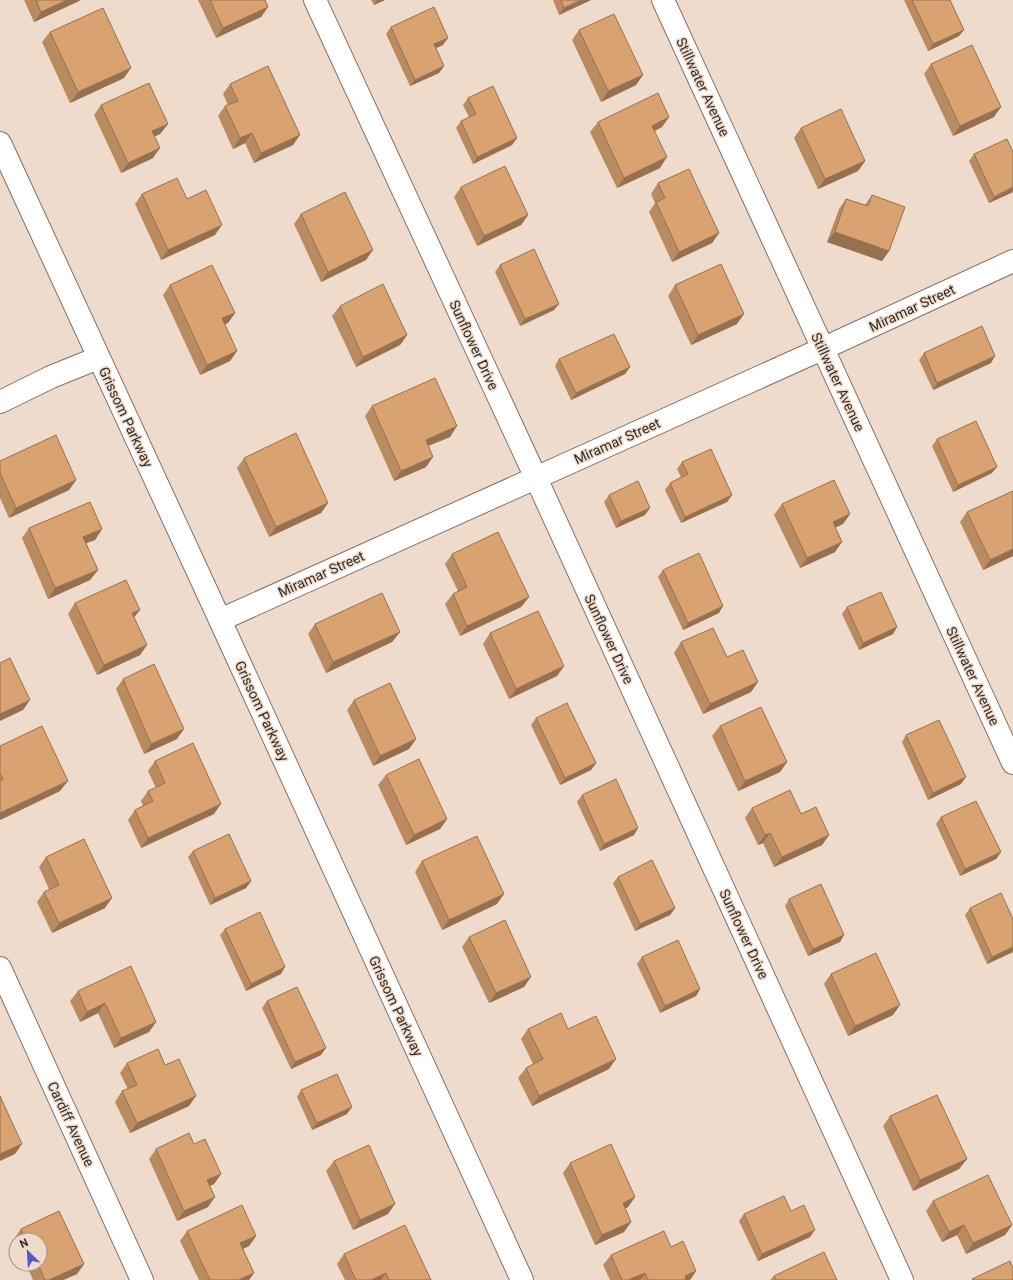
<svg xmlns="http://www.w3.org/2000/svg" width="1013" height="1280" viewBox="0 0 1013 1280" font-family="Roboto,sans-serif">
<rect width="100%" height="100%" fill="#eedbcb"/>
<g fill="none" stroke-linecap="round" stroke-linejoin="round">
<defs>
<path id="minor" d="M315 0 536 478 902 1280
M663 0 1013 763
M0 402 51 377 98 358
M220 620 822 349 1013 261
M0 968 142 1280"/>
<path id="major" d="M0 143 220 620 522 1280"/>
</defs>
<use href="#minor" stroke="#837264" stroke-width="24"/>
<use href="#major" stroke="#837264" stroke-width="24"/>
<use href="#minor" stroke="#fff" stroke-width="22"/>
<use href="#major" stroke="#fff" stroke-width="22"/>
</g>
<path fill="#ba8b61" d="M24 0H80L79 1 34 22Z
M198 0H265L268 7 261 17 216 38Z
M371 0H385L374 5Z
M553 0H591L559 15Z
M904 0H950L959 36 928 51Z
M391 27 443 45 436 48 444 66 439 73 410 86 386 34Z
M579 30 643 75 636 85 601 102 572 40Z
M50 32 124 78 70 103 42 42Z
M931 64 994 117 953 136 924 74Z
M230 84 293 145 254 163 245 143 233 149 218 116 225 106 228 105 223 94Z
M468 98 517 138 512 145 473 164 456 128 461 121 469 117 463 105Z
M101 105 168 124 160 134 154 136 153 158 121 173 94 115Z
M669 117 662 127 654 131 660 168 617 188 590 132 598 122Z
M801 128 865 161 858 171 818 189 794 138Z
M1013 152V192L989 203 969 161 974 154Z
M658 183 719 233 712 243 672 262 649 212 655 203 651 194Z
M461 187 528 215 521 225 477 246 454 197Z
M142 194 187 199 215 235 161 260 135 204Z
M872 195 889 251 882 261 827 242 839 209 846 199 865 205Z
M301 214 366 260 321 282 294 224Z
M500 265 554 310 520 326 495 272Z
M170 285 235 313 228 323 225 324 237 351 230 361 200 375 163 295Z
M675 285 737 324 691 345 668 296Z
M340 306 407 335 400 345 356 367 332 316Z
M924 353 991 363 933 390 919 360Z
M559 359 630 367 625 374 571 400 555 366Z
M372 406 450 437 428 446 426 467 394 481 365 416Z
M937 439 992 473 953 492 932 446Z
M244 458 328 503 321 513 269 537 237 468Z
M0 461 76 480 69 490 9 518 0 498Z
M682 462 732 495 727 502 681 523 665 490 670 483 681 477 677 469Z
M1013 491V556L983 570 960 522 967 512Z
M609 495 645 515 616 528 604 502Z
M782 504 850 514 843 524 835 527V552L800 568 774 515Z
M29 528 102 529 95 540 86 543 98 570 90 580 48 599 22 538Z
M452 554 529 597 521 607 460 636 445 604 453 594 458 591 445 564Z
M663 570 719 613 683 630 658 577Z
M75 603 134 618 147 645 140 655 97 675 68 614Z
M847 607 897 627 893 634 859 650 842 614Z
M315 624 400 632 392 642 326 673 308 634Z
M490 633 564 666 557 676 509 699 483 644Z
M681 642 727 657 751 692 703 714 674 653Z
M123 679 177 739 144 754 116 689Z
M354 700 416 739 409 749 373 766 347 710Z
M536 718 596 763 591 770 560 785 531 725Z
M720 726 787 762 780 772 738 791 712 736Z
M906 735 961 784 928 800 902 742Z
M0 746 60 791 0 820Z
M155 761 214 814 141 848 128 820 135 810 143 806 141 801 148 791 156 788 148 771Z
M386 775 447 819 440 829 406 845 378 785Z
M582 795 638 828 634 835 600 851 577 802Z
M752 808 801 814 829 835 822 845 774 867 763 843 758 845 745 818Z
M941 817 1001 852 996 859 960 876 936 824Z
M193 851 251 881 246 888 210 905 188 857Z
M46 857 105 908 52 933 37 902 44 892 49 889 39 867Z
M422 861 497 904 442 930 415 872Z
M618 877 675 908 670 915 635 931 613 883Z
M789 899 844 935 840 942 808 956 785 906Z
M970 908 1013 952 987 964 965 915Z
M225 929 281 974 246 991 220 935Z
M469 937 524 987 489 1003 462 947Z
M642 957 700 989 696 996 660 1013 637 964Z
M831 974 893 1015 848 1036 824 984Z
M78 991 156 1022 149 1032 114 1048 98 1013 80 1022 70 1001Z
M267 1001 321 1055 291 1069 262 1008Z
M528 1029H568L609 1069 532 1106 518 1078 526 1068 533 1064 521 1039Z
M127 1063 189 1106 130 1133 115 1102 122 1091 128 1089 120 1073Z
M301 1090 347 1114 312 1130 297 1097Z
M890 1116 967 1159 959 1169 913 1191 883 1126Z
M194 1144 221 1174 214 1184 210 1186 208 1207 177 1221 149 1159 156 1149Z
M334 1161 388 1214 353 1230 326 1171Z
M570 1163 635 1197 628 1207 625 1208 631 1222 624 1232 595 1245 563 1173Z
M933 1201 1012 1225 1005 1235 966 1254 957 1235 942 1242 926 1211Z
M59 1211 84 1264 77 1274 63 1280H33L26 1264H40V1240H16V1243L14 1239 21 1229Z
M791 1211 810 1237 758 1261 739 1221 744 1214Z
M187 1231 256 1236 249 1246 243 1249 254 1273 249 1280H199L180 1241Z
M671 1247 696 1271 690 1280H610L603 1265 611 1255Z
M344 1254 431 1280H345L337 1264Z
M774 1276 837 1280H770Z"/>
<path fill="#97714f" d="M67 0H80L79 1 34 22 41 12Z
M377 0H385L374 5Z
M581 0H591L559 15 564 8Z
M268 7 261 17 216 38 223 28Z
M964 30 959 36 928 51 933 44Z
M448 38 443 45 429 51 434 44Z
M444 66 439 73 410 86 415 80Z
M131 68 124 78 70 103 78 92Z
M643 75 636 85 601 102 608 91Z
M1001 107 994 117 953 136 960 126Z
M669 117 662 127 645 136 652 126Z
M168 124 160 134 145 141 152 131Z
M252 133 245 143 233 149 240 138Z
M300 135 293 145 254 163 261 153Z
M517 138 512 145 473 164 477 157Z
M160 148 153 158 121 173 128 163Z
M667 157 660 168 617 188 624 178Z
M865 161 858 171 818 189 825 179Z
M1013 187V192L989 203 994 197Z
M528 215 521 225 477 246 484 236Z
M222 225 215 235 161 260 168 250Z
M835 232 889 251 882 261 827 242Z
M719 233 712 243 672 262 679 252Z
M373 250 366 260 321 282 328 272Z
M559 304 554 310 520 326 525 319Z
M235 313 228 323 215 329 222 318Z
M744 314 737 324 691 345 698 335Z
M407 335 400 345 356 367 363 357Z
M237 351 230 361 200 375 207 365Z
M995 356 991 363 933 390 937 383Z
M630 367 625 374 571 400 576 393Z
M457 426 450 437 418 450 426 440Z
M433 457 426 467 394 481 401 471Z
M997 467 992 473 953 492 958 485Z
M76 480 69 490 9 518 16 508Z
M732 495 727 502 681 523 685 517Z
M328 503 321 513 269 537 276 527Z
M650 508 645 515 616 528 621 521Z
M850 514 843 524 826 532 833 522Z
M102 529 95 540 76 547 83 537Z
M842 542 835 552 800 568 807 558Z
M1013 549V556L983 570 990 560Z
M98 570 90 580 48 599 55 588Z
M529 597 521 607 460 636 467 626Z
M723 606 719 613 683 630 688 623Z
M140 610 132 620V613Z
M897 627 893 634 859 650 863 643Z
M400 632 392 642 326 673 333 662Z
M147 645 140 655 97 675 104 665Z
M564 666 557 676 509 699 516 689Z
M758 682 751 692 703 714 710 704Z
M30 700 23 710 0 721V714Z
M184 729 177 739 144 754 151 744Z
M416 739 409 749 373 766 380 756Z
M787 762 780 772 738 791 745 781Z
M596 763 591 770 560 785 565 778Z
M966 777 961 784 928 800 933 793Z
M68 781 60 791 0 820V813Z
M221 804 214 814 141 848 148 838Z
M447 819 440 829 406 845 414 835Z
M638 828 634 835 600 851 604 844Z
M770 833 763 843 758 845 765 835Z
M829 835 822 845 774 867 782 857Z
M1001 852 996 859 960 876 965 869Z
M251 881 246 888 210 905 215 898Z
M504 894 497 904 442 930 449 920Z
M112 898 105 908 52 933 59 923Z
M675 908 670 915 635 931 640 924Z
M844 935 840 942 808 956 813 949Z
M1013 947V952L987 964 992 957Z
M285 967 281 974 246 991 251 984Z
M531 977 524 987 489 1003 496 993Z
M700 989 696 996 660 1013 665 1006Z
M105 1003 98 1013 80 1022 87 1012Z
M900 1005 893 1015 848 1036 855 1026Z
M156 1022 149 1032 114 1048 121 1038Z
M326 1048 321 1055 291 1069 295 1062Z
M616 1059 609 1069 532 1106 539 1096Z
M196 1096 189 1106 130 1133 137 1123Z
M352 1107 347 1114 312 1130 317 1123Z
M22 1144 15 1154 0 1161V1154Z
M967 1159 959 1169 913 1191 920 1180Z
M221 1174 214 1184 200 1190 207 1180Z
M215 1197 208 1207 177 1221 184 1211Z
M635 1197 628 1207 616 1213 623 1203Z
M395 1204 388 1214 353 1230 360 1220Z
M631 1222 624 1232 595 1245 602 1235Z
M964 1225 957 1235 942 1242 949 1232Z
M1012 1225 1005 1235 966 1254 973 1243Z
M815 1230 810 1237 758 1261 762 1254Z
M256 1236 249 1246 233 1253 240 1243Z
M84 1264 77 1274 63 1280H49Z
M696 1271 690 1280H682L685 1276Z
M254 1273 249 1280H238Z
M386 1273 381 1280H371Z
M645 1273 640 1280H628Z"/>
<path fill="#d8a271" stroke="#97714f" d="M36 0H67L41 12Z
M210 0H265L268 7 223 28Z
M561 0H581L564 8Z
M912 0H950L964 30 933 44Z
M434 7 448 38 434 44 444 66 415 80 391 27Z
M103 8 131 68 78 92 50 32Z
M614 14 643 75 608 91 579 30Z
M972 45 1001 107 960 126 931 64Z
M268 66 300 135 261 153 252 133 240 138 225 106 238 101 230 84Z
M149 83 168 124 152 131 160 148 128 163 101 105Z
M493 86 517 138 477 157 461 121 476 114 468 98Z
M658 93 669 117 652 126 667 157 624 178 598 122Z
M841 109 865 161 825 179 801 128Z
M1007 139 1013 152V187L994 197 974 154Z
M505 166 528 215 484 236 461 187Z
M689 169 719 233 679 252 656 202 665 198 658 183Z
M177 178 187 199 206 190 222 225 168 250 142 194Z
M345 192 373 250 328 272 301 214Z
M872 195 905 207 889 251 835 232 846 199 868 206Z
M534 249 559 304 525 319 500 265Z
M721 264 744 314 698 335 675 285Z
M212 265 235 313 222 318 237 351 207 365 170 285Z
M383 284 407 335 363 357 340 306Z
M982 326 995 356 937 383 924 353Z
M614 334 630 367 576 393 559 359Z
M435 378 457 426 426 440 433 457 401 471 372 406Z
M976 421 997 467 958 485 937 439Z
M296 433 328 503 276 527 244 458Z
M56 435 76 480 16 508 0 473V461Z
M711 449 732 495 685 517 670 483 688 474 682 462Z
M834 480 850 514 833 522 842 542 807 558 782 504Z
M638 481 650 508 621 521 609 495Z
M1013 491V549L990 560 967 512Z
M90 502 102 529 83 537 98 570 55 588 29 528Z
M498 532 529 597 467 626 453 594 467 587 452 554Z
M699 553 723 606 688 623 663 570Z
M126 580 140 610 132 613 147 645 104 665 75 603Z
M881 592 897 627 863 643 847 607Z
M382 593 400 632 333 662 315 624Z
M538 611 564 666 516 689 490 633Z
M713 628 727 657 743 650 758 682 710 704 681 642Z
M10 658 30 700 0 714V663Z
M154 664 184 729 151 744 123 679Z
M390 683 416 739 380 756 354 700Z
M567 703 596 763 565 778 536 718Z
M761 707 787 762 745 781 720 726Z
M939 720 966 777 933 793 906 735Z
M42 726 68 781 0 813V781L3 779 0 773V746Z
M193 743 221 804 148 838 135 810 153 801 148 791 165 783 155 761Z
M419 759 447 819 414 835 386 775Z
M616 779 638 828 604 844 582 795Z
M790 790 801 814 816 807 829 835 782 857 770 833 765 835 752 808Z
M976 801 1001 852 965 869 941 817Z
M229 834 251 881 215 898 193 851Z
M477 836 504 894 449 920 422 861Z
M84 839 112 898 59 923 44 892 59 885 46 857Z
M652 860 675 908 640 924 618 877Z
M821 884 844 935 813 949 789 899Z
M1001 893 1013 919V947L992 957 970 908Z
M260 912 285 967 251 984 225 929Z
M505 920 531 977 496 993 469 937Z
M678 940 700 989 665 1006 642 957Z
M876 953 900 1005 855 1026 831 974Z
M131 966 156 1022 121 1038 105 1003 87 1012 78 991Z
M297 987 326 1048 295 1062 267 1001Z
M561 1013 568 1029 596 1016 616 1059 539 1096 526 1068 543 1059 528 1029Z
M158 1049 165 1065 179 1059 196 1096 137 1123 122 1091 137 1085 127 1063Z
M337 1074 352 1107 317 1123 301 1090Z
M937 1095 967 1159 920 1180 890 1116Z
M0 1096 22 1144 0 1154Z
M189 1133 194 1144 205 1139 221 1174 207 1180 215 1197 184 1211 156 1149Z
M611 1144 635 1197 623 1203 631 1222 602 1235 570 1163Z
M369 1145 395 1204 360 1220 334 1161Z
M988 1175 1012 1225 973 1243 964 1225 949 1232 933 1201Z
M784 1196 791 1211 804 1205 815 1230 762 1254 744 1214Z
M242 1205 256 1236 240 1243 254 1273 238 1280H210L187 1231Z
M59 1211 84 1264 49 1280H45L38 1264H40V1240H26L21 1229Z
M405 1225 431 1280H389L386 1273 371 1280H356L344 1254Z
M664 1231 671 1247 683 1241 696 1271 685 1276 686 1280H648L645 1273 628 1280H622L611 1255Z
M824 1252 837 1280H776L774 1276Z
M1010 1261 1013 1268V1280H973L972 1279Z"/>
<g text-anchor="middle" stroke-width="3" stroke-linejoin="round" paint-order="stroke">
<g font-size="14" fill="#322b25" stroke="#eedbcb">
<text transform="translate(703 87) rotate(65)" y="5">Stillwater Avenue</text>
<text transform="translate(912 308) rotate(-25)" y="5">Miramar Street</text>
<text transform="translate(474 345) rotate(65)" y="5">Sunflower Drive</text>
<text transform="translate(838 382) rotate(65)" y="5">Stillwater Avenue</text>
<text transform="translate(126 417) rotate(65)" y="5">Grissom Parkway</text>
<text transform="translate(617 441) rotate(-24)" y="5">Miramar Street</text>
<text transform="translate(321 574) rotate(-24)" y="5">Miramar Street</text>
<text transform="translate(609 639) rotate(65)" y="5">Sunflower Drive</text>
<text transform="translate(973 676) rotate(65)" y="5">Stillwater Avenue</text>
<text transform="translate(262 711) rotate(65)" y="5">Grissom Parkway</text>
<text transform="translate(744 934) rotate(65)" y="5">Sunflower Drive</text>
<text transform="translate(396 1006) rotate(65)" y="5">Grissom Parkway</text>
<text transform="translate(71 1124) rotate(65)" y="5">Cardiff Avenue</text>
</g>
</g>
<g transform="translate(28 1252) rotate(335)"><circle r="19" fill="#eedbcb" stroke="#a39589"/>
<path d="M0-3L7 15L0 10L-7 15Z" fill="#505ad0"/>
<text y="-6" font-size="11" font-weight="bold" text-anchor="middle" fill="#322b25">N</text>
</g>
</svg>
